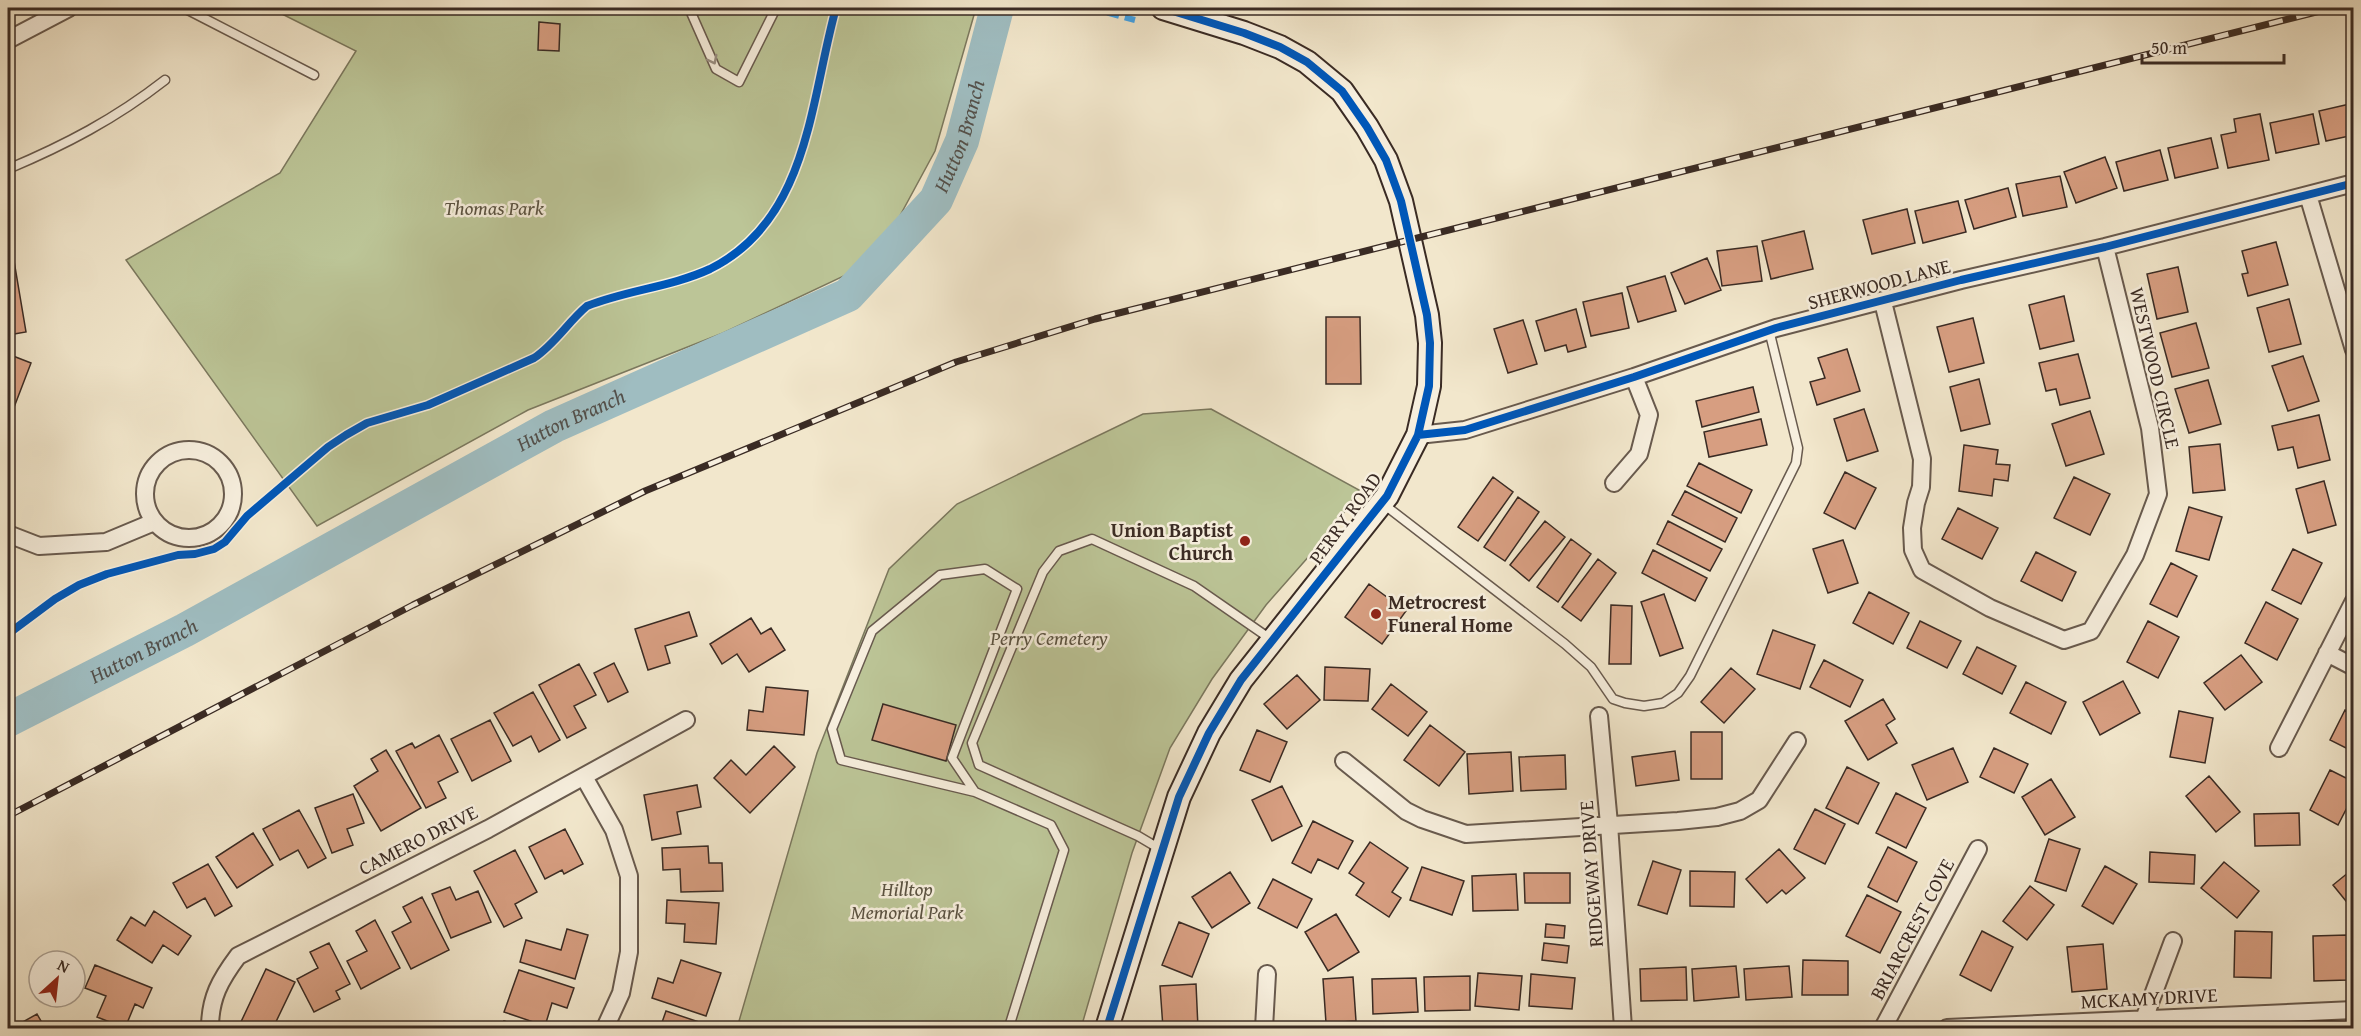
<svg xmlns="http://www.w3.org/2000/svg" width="2361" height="1036" viewBox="0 0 2361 1036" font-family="'Gentium Book Plus',serif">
<rect width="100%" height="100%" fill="#f2e7cc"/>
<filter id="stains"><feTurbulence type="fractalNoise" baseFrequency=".00333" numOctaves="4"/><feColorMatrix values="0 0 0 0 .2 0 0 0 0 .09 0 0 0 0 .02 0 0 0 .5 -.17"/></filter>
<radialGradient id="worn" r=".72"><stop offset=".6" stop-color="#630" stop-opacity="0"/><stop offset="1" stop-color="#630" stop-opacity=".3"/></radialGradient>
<path fill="#bcc597" stroke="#7b785e" stroke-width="1.5" d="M270 8H976L935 151 896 223 846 275 723 333 528 410 317 526 126 260 280 173 356 51Z
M1211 409 1359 490 1333 529 1266 605 1212 679 1170 748 1132 853 1081 1028H737L817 753 889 569 957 504 1143 414Z"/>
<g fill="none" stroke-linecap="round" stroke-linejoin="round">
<path stroke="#9fbdc1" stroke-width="34" id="s1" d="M8 720 185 630 554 426 848 295 936 200 962 141 997 8"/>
</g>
<path fill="#d79e81" stroke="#3a2b24" stroke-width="1.5" d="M539 22 560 24 559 51 538 50Z
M2354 103V135L2326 141 2319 111Z
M2260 114 2269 160 2228 168 2221 135 2236 132 2234 119Z
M2313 114 2319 144 2276 153 2270 123Z
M2211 138 2218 168 2175 178 2168 148Z
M2160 150 2168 180 2124 191 2116 162Z
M2105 157 2117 188 2076 203 2064 172Z
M2060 176 2067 207 2023 216 2016 184Z
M2008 188 2016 217 1974 229 1965 200Z
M1958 201 1966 232 1923 243 1915 211Z
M1907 209 1915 243 1872 254 1863 220Z
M8 211H10L14 236 10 237 26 332 8 335Z
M1804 231 1813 269 1771 279 1762 241Z
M2276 242 2288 285 2248 296 2242 274 2248 273 2242 251Z
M1757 246 1762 281 1722 286 1717 251Z
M1707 258 1721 290 1685 304 1671 273Z
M2178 267 2188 312 2157 319 2147 274Z
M1665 276 1676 311 1638 322 1627 287Z
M1622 293 1629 328 1591 336 1583 302Z
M2064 296 2074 341 2040 349 2029 305Z
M2289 299 2301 344 2269 352 2257 308Z
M1576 309 1586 347 1568 352 1566 345 1545 351 1536 321Z
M1326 317H1360L1361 384H1326Z
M1973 318 1984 363 1949 372 1937 327Z
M1523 320 1537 364 1508 373 1494 329Z
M2196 323 2209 368 2172 377 2160 333Z
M1847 349 1860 391 1817 405 1810 382 1825 378 1818 358Z
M8 354 31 363 8 423Z
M2078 354 2090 398 2060 405 2056 389 2046 391 2039 363Z
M2303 356 2319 401 2288 411 2272 366Z
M1979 379 1990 424 1961 431 1950 387Z
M2208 380 2221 424 2189 433 2175 389Z
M1753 387 1759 412 1702 427 1696 401Z
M1864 409 1878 451 1847 461 1834 419Z
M2090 411 2104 454 2066 466 2052 424Z
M2319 415 2330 460 2298 468 2293 447 2278 450 2272 426Z
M1761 419 1767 445 1709 457 1704 432Z
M2220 444 2225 490 2193 493 2189 447Z
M1964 445 1998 450 1996 464 2010 465 2008 481 1994 479 1992 496 1959 491Z
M1699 463 1752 490 1741 513 1687 486Z
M1845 472 1876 488 1855 529 1824 513Z
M1493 477 1513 492 1478 541 1458 527Z
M2074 477 2110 494 2090 535 2054 518Z
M2324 481 2336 525 2308 533 2296 489Z
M1685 491 1737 518 1725 542 1672 515Z
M1518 497 1539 512 1505 561 1484 547Z
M2189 507 2222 517 2209 560 2176 551Z
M1958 508 1998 528 1982 559 1942 539Z
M1545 521 1565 537 1529 581 1510 565Z
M1668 521 1722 549 1710 571 1657 544Z
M1571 539 1591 554 1558 602 1537 587Z
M1843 540 1858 583 1828 593 1813 549Z
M2293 549 2322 563 2301 604 2272 590Z
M1653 550 1707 578 1695 601 1642 573Z
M2036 552 2076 572 2062 601 2021 581Z
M1598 559 1616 573 1581 621 1562 607Z
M2171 563 2197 576 2177 617 2150 604Z
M1369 584 1406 611 1382 644 1345 617Z
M1869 592 1909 613 1893 644 1853 623Z
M1664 594 1683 648 1660 656 1641 602Z
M2266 602 2298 619 2277 660 2245 643Z
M1611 605 1632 606 1631 664H1609Z
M689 612 697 636 665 646 670 663 648 670 635 629Z
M751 618 761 634 771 628 785 650 749 672 737 654 722 664 710 644Z
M1920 621 1961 641 1947 668 1907 648Z
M2148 621 2179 637 2158 678 2127 662Z
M1773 630 1815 645 1800 689 1757 674Z
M1977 647 2016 666 2002 694 1963 674Z
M2241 655 2262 682 2225 710 2204 683Z
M1824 660 1863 680 1850 707 1810 687Z
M614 663 628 692 608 702 594 673Z
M579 664 596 695 574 706 586 728 567 738 539 685Z
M1325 667 1370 669 1368 701 1324 700Z
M1731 668 1755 689 1724 723 1701 702Z
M1297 675 1320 700 1287 729 1264 704Z
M2123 681 2140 713 2100 735 2083 702Z
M2026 682 2066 702 2051 734 2010 713Z
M1391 684 1427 712 1408 736 1372 709Z
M766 687 808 691 804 735 747 730 749 710 763 712Z
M533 692 560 740 539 752 531 736 513 746 494 713Z
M1883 699 1895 719 1886 725 1897 743 1868 760 1845 721Z
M883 704 956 725 946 761 872 740Z
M2345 710 2354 715V752L2330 740Z
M2179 711 2213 718 2205 763 2170 757Z
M490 720 511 761 472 781 451 739Z
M1430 725 1465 752 1439 786 1404 760Z
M1257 730 1287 742 1270 782 1240 770Z
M1691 732H1722V779H1691Z
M439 735 458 772 438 782 446 798 426 808 396 751 412 743 415 748Z
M774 746 795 767 750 813 714 778 731 760 746 775Z
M1953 748 1968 782 1927 800 1912 765Z
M1994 748 2028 764 2014 793 1980 777Z
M386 750 421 808 381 831 354 786 378 771 371 759Z
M1675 751 1679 780 1636 786 1632 757Z
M1511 752 1513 791 1469 794 1467 754Z
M1565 755 1566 789 1521 791 1519 757Z
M1847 767 1879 783 1858 824 1826 808Z
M2330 770 2354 782V794L2338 825 2310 810Z
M2209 776 2240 812 2216 832 2186 796Z
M2051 779 2075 817 2045 835 2022 797Z
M697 785 701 807 677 812 681 834 652 840 644 795Z
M1282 786 1302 826 1272 841 1252 800Z
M1896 793 1926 808 1906 848 1876 833Z
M353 794 364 823 347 829 353 845 332 853 315 808Z
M1815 809 1845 824 1825 864 1794 849Z
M299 810 326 858 308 868 298 850 280 860 263 829Z
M2299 813 2300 845 2255 846 2254 814Z
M1313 821 1353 841 1338 869 1318 859 1311 873 1292 863Z
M565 829 583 864 564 874 562 870 545 879 529 847Z
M253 833 273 865 237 888 216 857Z
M2049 839 2080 849 2066 891 2035 881Z
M1370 842 1408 868 1392 892 1401 898 1389 917 1356 895 1364 883 1349 873Z
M708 846 709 863H722L723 891 681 892 680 869 663 870 662 848Z
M1888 847 1917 862 1897 902 1868 887Z
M1779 849 1805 878 1786 894 1782 890 1767 903 1746 879Z
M515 850 537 892 515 904 522 918 504 927 474 871Z
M2150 852 2195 855 2194 884 2149 882Z
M1653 861 1681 870 1667 914 1638 905Z
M2224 862 2259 891 2237 918 2201 888Z
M208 864 232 906 215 916 205 898 187 908 173 883Z
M2105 866 2137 884 2113 924 2082 906Z
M1422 867 1464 881 1452 915 1410 900Z
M2354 868V911L2333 885Z
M1690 871 1735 872 1734 907 1690 906Z
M1230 872 1250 903 1212 928 1192 897Z
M1524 873H1570V903H1525Z
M1516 874 1518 910 1473 911 1472 876Z
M1273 879 1312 899 1297 928 1258 908Z
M2030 886 2054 905 2027 940 2003 921Z
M450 887 456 900 478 891 491 922 451 938 432 894Z
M1867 895 1901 912 1880 953 1846 936Z
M422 897 449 950 411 969 392 932 411 922 403 907Z
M667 900 719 903 716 944 684 942 685 924 666 923Z
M154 911 191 936 178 955 163 945 152 963 117 940 131 917 145 926Z
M1336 914 1359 952 1328 971 1305 932Z
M375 920 400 968 361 989 347 961 367 951 356 931Z
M1179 922 1209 934 1192 977 1162 965Z
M1546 924 1565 926 1564 938 1545 937Z
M567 929 588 935 575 979 520 962 526 940 561 950Z
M1982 931 2013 947 1991 991 1960 975Z
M2235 931 2272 932 2271 978 2234 977Z
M2347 935 2348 980 2314 981 2313 936Z
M329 943 350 984 336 991 340 999 314 1012 297 979 318 968 310 952Z
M1544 943 1569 946 1567 963 1542 960Z
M2103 944 2107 989 2072 992 2067 947Z
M681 960 721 973 706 1016 652 998 658 978 673 983Z
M1803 960 1848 961V995H1802Z
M95 965 152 988 143 1008 135 1004 125 1028 97 1017 106 996 85 988Z
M1736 966 1739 997 1694 1001 1692 969Z
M1789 966 1792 997 1746 1000 1744 969Z
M1686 967 1687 1000 1641 1001 1640 969Z
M266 969 295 982 273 1028H243L239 1026Z
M519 970 574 988 567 1008 552 1003 545 1026 504 1012Z
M1478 973 1522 976 1519 1010 1475 1006Z
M1531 974 1575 978 1572 1009 1529 1006Z
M1470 976V1010L1425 1011 1424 977Z
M1353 977 1356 1021 1326 1023 1323 979Z
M1416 978 1418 1012 1373 1014 1372 979Z
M1196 984 1198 1028H1163L1160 986Z
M666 1011 705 1024 704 1028H660Z
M37 1014 45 1028H12Z
M504 1021 527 1028H501Z"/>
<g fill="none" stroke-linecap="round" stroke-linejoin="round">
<defs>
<path id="lane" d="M184 8 314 75
M689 8 716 69 739 82 776 8
M8 169C65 145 115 119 165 80
M1382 503 1565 644 1591 667 1613 699 1625 703 1644 706 1663 703 1678 693 1690 676 1796 463 1798 448 1769 330
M975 792 952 758 1017 589 985 569 940 575 872 631 832 729 841 760 975 792 1051 825 1064 850 1009 1027 1015 1028
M1160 849 1138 836 979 765 972 743 1043 572 1059 551 1092 539 1194 586 1272 640"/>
<path id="street" d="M8 40 69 8
M2308 195 2354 350
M1883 302 1922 459 1921 487 1916 503 1912 528 1913 550 1922 570 1990 608 2064 640 2091 631 2135 555 2158 494 2150 428 2105 247
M1418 435 1465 430 1634 377 1776 328 1961 280 2105 247 2354 183
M145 494a44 44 0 1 1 88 0a44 44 0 1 1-88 0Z
M1614 483 1639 454 1649 415 1634 377
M8 534 39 546 106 542 154 522
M2327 653 2354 667
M1599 716 1609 824 1623 1028
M2279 748 2354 601
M1344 761 1406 811 1422 819 1466 834 1678 821 1717 817 1740 811 1759 800 1797 741
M584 777 614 830 629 876V952L621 993 605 1028
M2144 1019 2173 941
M210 1028C210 998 220 980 238 956L488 829 686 720
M1264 1028 1267 974
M1883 1028 1978 849
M1947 1028 2354 1010"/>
<path id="secondary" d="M1107 1028 1179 797 1209 733 1241 680 1387 496 1418 435 1429 386 1430 343 1427 315 1401 201 1386 160 1367 127 1342 91 1307 62 1280 47 1244 33 1163 8"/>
</defs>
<use href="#lane" stroke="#685a4e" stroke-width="11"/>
<use href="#street" stroke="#685a4e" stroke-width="20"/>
<use href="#secondary" stroke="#3a2b24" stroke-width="26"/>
<use href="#lane" stroke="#f7efde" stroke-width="8"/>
<use href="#street" stroke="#f7efde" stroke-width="16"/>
<use href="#secondary" stroke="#f7efde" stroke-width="22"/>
<defs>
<path id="rail" d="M8 816 413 605 645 491 956 362 1095 319 2332 8"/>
</defs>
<use href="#rail" stroke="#3a2b24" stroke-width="7"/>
<use href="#rail" stroke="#f7efde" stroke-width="4.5" stroke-dasharray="14" stroke-linecap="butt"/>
<path stroke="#3fa3eb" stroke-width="6" stroke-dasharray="12 6" stroke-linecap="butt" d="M1090 8 1135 20"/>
<defs>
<path id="cycleway" d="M1418 435 1465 430 1634 377 1776 328 1961 280 2105 247 2354 183
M8 634 55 599 79 585 107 574 178 555 195 554 214 549 225 542 247 516 328 447 346 435 367 423 428 405 534 358C555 344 568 322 587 306 627 290 671 287 710 269 809 220 810 101 836 8
M1107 1028 1179 797 1209 733 1241 680 1387 496 1418 435 1429 386 1430 343 1427 315 1401 201 1386 160 1367 127 1342 91 1307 62 1280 47 1244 33 1163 8"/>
</defs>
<use href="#cycleway" stroke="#f7efde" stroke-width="11"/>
<use href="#cycleway" stroke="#0057b8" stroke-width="8"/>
</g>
<defs><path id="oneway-chevron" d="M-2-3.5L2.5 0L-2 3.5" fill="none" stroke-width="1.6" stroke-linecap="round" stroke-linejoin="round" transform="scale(1.5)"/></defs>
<use stroke="#988d81" href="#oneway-chevron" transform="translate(713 60) rotate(63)"/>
<g fill="#8f2418" stroke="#f7efde" stroke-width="2">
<circle cx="1245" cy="541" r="6"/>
<circle cx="1376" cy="614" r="6"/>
</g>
<g text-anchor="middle" stroke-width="5" stroke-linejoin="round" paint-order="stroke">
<g font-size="20" font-style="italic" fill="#5a5241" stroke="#f7efde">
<text x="494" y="215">Thomas Park</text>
<text x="1049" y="645">Perry Cemetery</text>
<text x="907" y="896">Hilltop<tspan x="907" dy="23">Memorial Park</tspan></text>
</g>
<g font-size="20" fill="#3a2b24" stroke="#f7efde">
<text transform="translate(1879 284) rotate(-15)" y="7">SHERWOOD LANE</text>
<text transform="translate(2155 368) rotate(77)" y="7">WESTWOOD CIRCLE</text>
<text transform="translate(1345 518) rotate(-54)" y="7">PERRY ROAD</text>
<text transform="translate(418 840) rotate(-27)" y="7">CAMERO DRIVE</text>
<text transform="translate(1591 874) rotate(-94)" y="7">RIDGEWAY DRIVE</text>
<text transform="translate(1912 929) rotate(-62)" y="7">BRIARCREST COVE</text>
<text transform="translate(2149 998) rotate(-3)" y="7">MCKAMY DRIVE</text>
</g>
<g font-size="20" font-weight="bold" fill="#3a2b24" stroke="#f7efde" text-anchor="end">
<text x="1233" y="537">Union Baptist<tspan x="1233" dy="23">Church</tspan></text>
<text x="1388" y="609" text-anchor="start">Metrocrest<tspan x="1388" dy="23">Funeral Home</tspan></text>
</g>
<g font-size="21" font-style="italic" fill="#53504b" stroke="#f7efde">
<text dy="7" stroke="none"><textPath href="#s1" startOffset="1140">Hutton Branch</textPath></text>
<text dy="7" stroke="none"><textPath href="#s1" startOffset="638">Hutton Branch</textPath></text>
<text dy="7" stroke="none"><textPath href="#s1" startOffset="152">Hutton Branch</textPath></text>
</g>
</g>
<rect width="2361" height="1036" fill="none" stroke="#f2e7cc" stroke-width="30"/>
<rect x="9" y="9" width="2343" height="1018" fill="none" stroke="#3a2b24" stroke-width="3"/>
<rect x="15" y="15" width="2331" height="1006" fill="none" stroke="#3a2b24" stroke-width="1.5"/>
<g transform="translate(57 979) rotate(27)"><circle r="28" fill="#f7efde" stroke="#aba194" stroke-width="1.5"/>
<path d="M0-4.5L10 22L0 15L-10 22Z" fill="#8f2418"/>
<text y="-9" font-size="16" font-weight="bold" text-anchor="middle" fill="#3a2b24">N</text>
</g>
<path d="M2142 54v9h142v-9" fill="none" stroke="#3a2b24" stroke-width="3"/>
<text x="2151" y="54" font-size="18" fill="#3a2b24" stroke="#f7efde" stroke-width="4.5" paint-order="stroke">50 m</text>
<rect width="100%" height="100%" filter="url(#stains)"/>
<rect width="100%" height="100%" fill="url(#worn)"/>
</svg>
